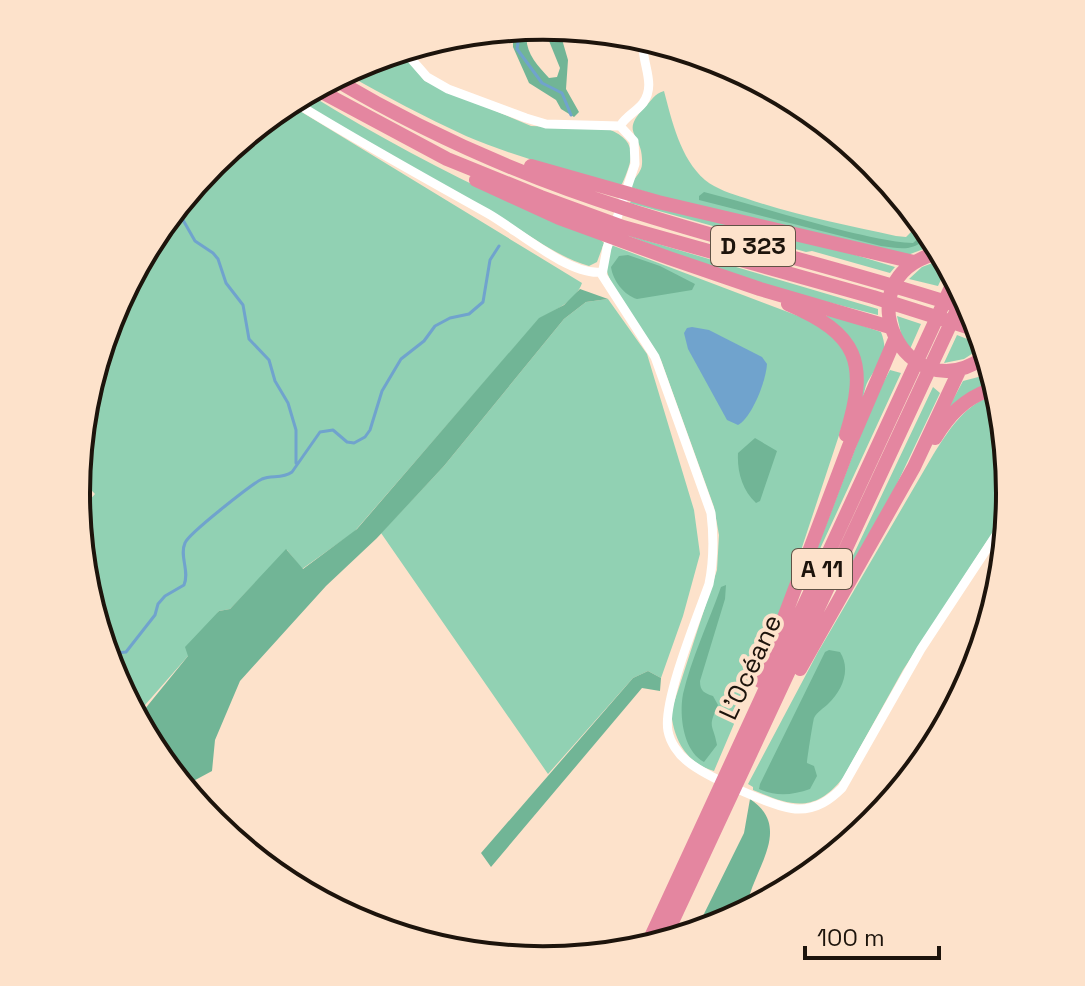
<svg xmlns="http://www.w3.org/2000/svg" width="1085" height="986" viewBox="0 0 1085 986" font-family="'Space Grotesk',sans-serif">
<rect width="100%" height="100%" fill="#fde2cb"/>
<path fill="#91d1b3" d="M402 54 425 81 531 126 608 129C639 141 633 159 622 184L619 185C567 171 516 157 466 136 425 117 385 96 346 74L364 61Z
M664 91C672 121 680 158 705 180 716 189 732 194 745 198 794 215 846 225 896 236L906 237 911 232 914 224 929 247 905 256 675 201 630 187C633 179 642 172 642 164 644 132 618 135 645 107 652 100 654 94 664 91Z
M312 96C405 153 499 201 601 240L604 243 597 262 589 266C555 256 529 234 498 216 433 178 367 142 302 103Z
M295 108 582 283C576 301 555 310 539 319L354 532 302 569 287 550 230 609 219 611 188 656 138 713 111 671 79 512 95 494 79 477 111 314 213 162Z
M632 199 839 250 895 267 890 273 812 251 806 252 630 203Z
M621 233 878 309V315L741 280Z
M611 245 817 323 835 338 847 356 852 378 848 408 777 623 714 771C686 763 674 740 671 712L717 570 719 535 714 507 661 360C650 338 610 289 607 271 606 262 609 254 611 245Z
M938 261 945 271 938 286 909 279 922 267Z
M608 299 647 354 694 510 700 554 683 616 661 678 648 671 633 678 548 774 381 533 444 466 564 319 586 302Z
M828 314 881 332C890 355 879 362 868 381 864 388 864 398 860 406L862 376 826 317Z
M897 316 921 324 910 349 902 338Z
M957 335 980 344 981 348 964 359 944 363Z
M890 370 901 373 802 588 873 402Z
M986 375 988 385 948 409 963 381Z
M933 387 940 393 886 507 831 602Z
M990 396 1009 493 1006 512 903 670 843 778C814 814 791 806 753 790V787L748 784 818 652 933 455C949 430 962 408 990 396Z"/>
<path fill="#71b596" d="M547 27 559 29 568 60 566 89 579 112 574 117 561 109 556 100 529 83 513 47V32L528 29C522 49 536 64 549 78L557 77 560 68 547 36Z
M704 192C751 204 797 219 845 231 867 236 890 242 913 243L921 236 924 240C911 252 898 248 881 246L699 200V196Z
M628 255 660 266 695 284 692 290 637 299C624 295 613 281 611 267L619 256Z
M580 289 608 299 586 302 564 319 444 466 377 538 326 586 240 681 215 740 212 771 186 785 140 715 188 656 185 647 219 611 230 609 286 549 303 569 357 529 539 318 564 305Z
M755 438 777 451 760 501 756 503C742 490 737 471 738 453Z
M726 585 725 599 700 681C700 691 704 693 713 696L718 705C707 729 713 723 717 745L704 762C683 751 679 715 683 694 691 659 709 621 721 587Z
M829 650 840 652C851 669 843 690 828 704 824 708 817 712 814 718 813 721 807 759 807 763L814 766 817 776 810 789C793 795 776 797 759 789L760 784 825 652Z
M648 671 661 678 660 691 642 688 491 867 481 853 633 678Z
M750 799C785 822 766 853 754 883 750 892 747 906 740 912 728 922 715 926 700 929L698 926 744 833Z
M870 810 876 818 872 824 757 900 763 888 779 883Z"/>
<path fill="#70a3cd" d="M692 327 709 330 762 357 767 364C766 381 752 417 738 425L727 420 688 349 684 333 687 328Z"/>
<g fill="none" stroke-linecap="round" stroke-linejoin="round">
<path stroke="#70a3cd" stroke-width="3" d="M520 30 517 49 542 83 562 93 571 115
M179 213 195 241 213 253 218 259 226 283 243 305 249 339 269 360 275 381 288 403 296 430V463
M108 654 126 652 155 615 158 604 165 596 184 585C190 571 179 556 185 543 188 534 252 484 262 479 272 475 282 479 292 472L320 432 333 430 347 442 354 443 365 437 370 430 382 391 401 359 424 341 435 326 450 318 469 314 483 302 490 260 499 246"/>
<path stroke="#fff" stroke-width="9" d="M406 53 427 77 448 89 526 118 546 124 620 126
M299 105C361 143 424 178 487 213 516 229 569 276 601 272
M620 126 634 141 635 164 607 248 602 275 655 357 711 513C714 538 714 559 709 584 698 615 662 702 668 731 670 742 678 754 687 761 705 776 778 810 799 809 817 809 830 800 842 788L921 649 1004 523
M620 126C626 116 636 112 643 103 656 85 643 66 643 46"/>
<path stroke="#e486a0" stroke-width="14" d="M336 80C427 134 525 177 626 209 740 246 857 272 971 310
M320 91 447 159 541 197 623 227 873 297 977 330
M531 166 658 202 914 262
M476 180 559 218 669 258 760 289 890 327
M934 254C842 281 906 412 983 358
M788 304C858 334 869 362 846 435
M935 438C949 415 964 399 989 390
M800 669 914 467 960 369
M760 681 849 446 895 339
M666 935 963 297
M650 939 953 283"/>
</g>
<g text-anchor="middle" stroke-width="8" stroke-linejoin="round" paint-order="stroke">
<g fill="#fde2cb" stroke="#605245" stroke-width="2">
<rect x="711" y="226" width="84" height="40" rx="6"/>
<rect x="792" y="549" width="60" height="40" rx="6"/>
</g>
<g font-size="24" font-weight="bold" fill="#1d140c">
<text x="753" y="254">D 323</text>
<text x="822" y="577">A 11</text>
</g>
<g font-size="26" fill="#1d140c" stroke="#fde2cb">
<text transform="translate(750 667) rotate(-65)" y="9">L’Océane</text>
</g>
</g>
<path d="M0 0H1085V986H0ZM90 493a453 453 0 1 1 906 0a453 453 0 1 1-906 0Z" fill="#fde2cb" fill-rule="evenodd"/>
<path fill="none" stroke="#1d140c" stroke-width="4" d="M90 493a453 453 0 1 1 906 0a453 453 0 1 1-906 0Z"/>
<path d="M805 946v12h134v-12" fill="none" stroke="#1d140c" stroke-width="4"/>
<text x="817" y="946" font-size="24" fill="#1d140c" stroke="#fde2cb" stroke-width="6" paint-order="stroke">100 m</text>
</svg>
